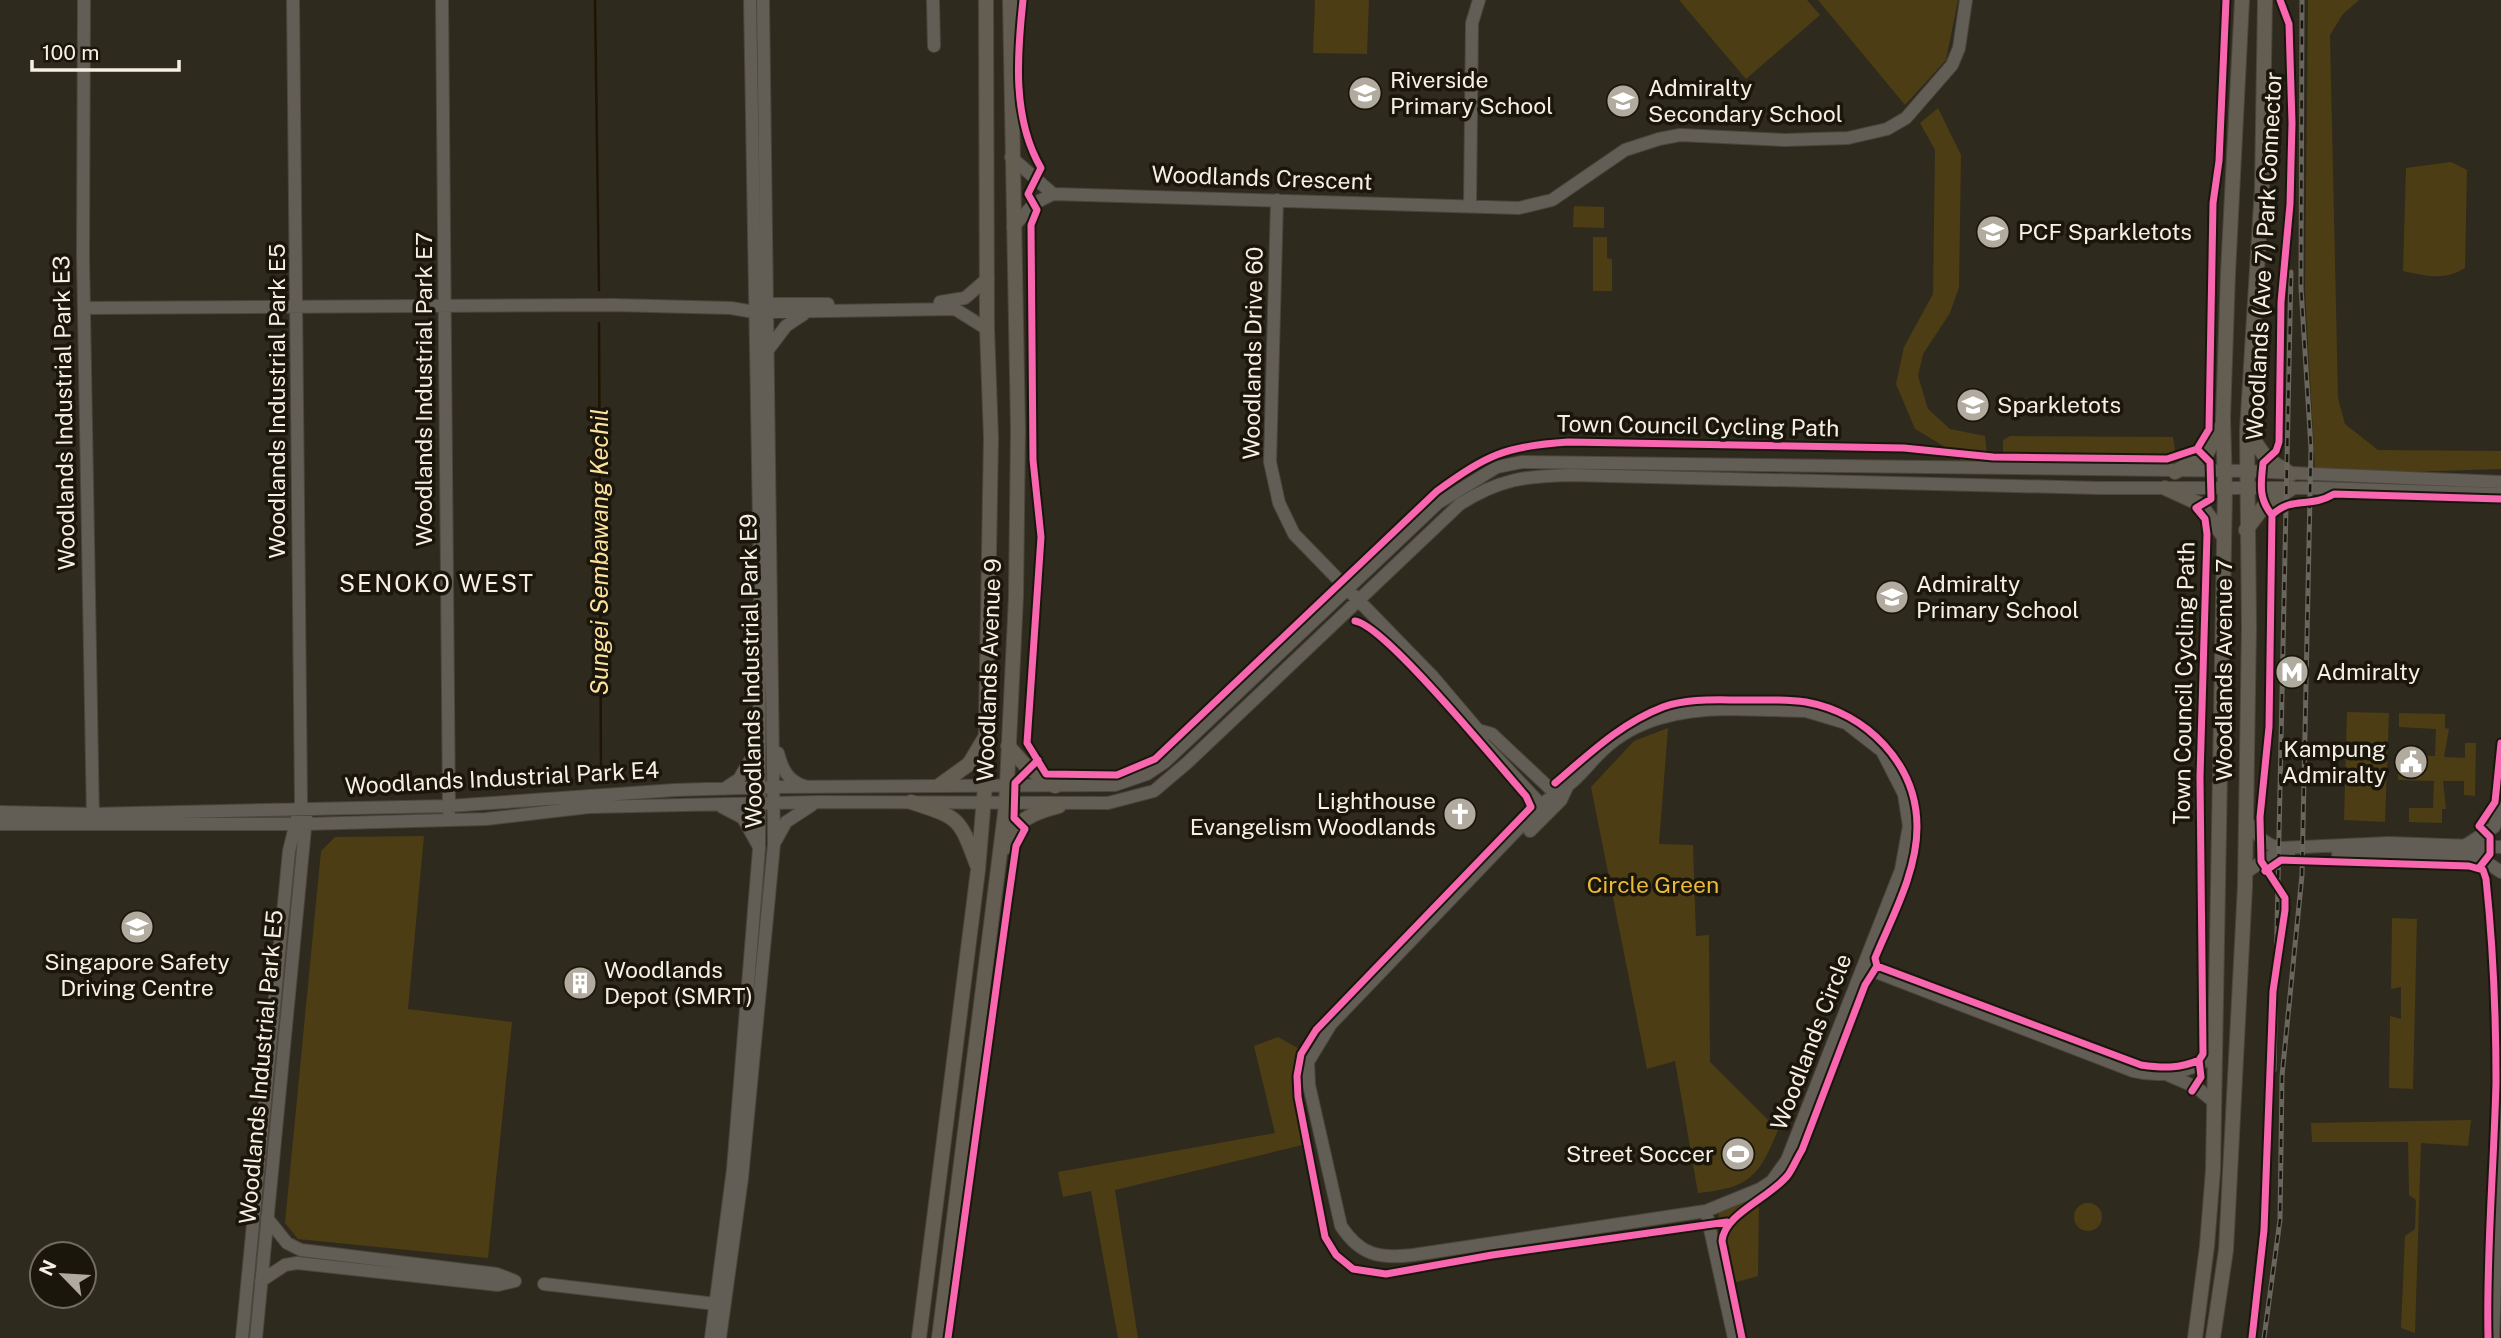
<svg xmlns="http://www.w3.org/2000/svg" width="2501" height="1338" viewBox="0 0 2501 1338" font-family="'Public Sans',sans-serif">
<rect width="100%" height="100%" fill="#2f2a1e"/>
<path fill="#4c3d14" d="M1315 0H1369L1367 54 1313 53Z
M1679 0H1807L1820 15 1746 79Z
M1818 0H1958L1946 60 1905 105Z
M2308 0H2359L2343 14 2330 35 2338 398 2345 424 2378 450 2501 451V469L2407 472 2315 469 2305 290Z
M1938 108 1961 155 1959 287 1950 313 1923 354 1918 376 1928 409 1950 429 1985 436 1987 455 1980 464H1960V456L1915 429 1896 384 1904 347 1933 294 1935 150 1920 123Z
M2451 162 2467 170 2465 268C2444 281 2426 276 2403 271L2406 168Z
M1574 206 1604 207V228L1573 227Z
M1593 237H1607V258L1612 259V291H1593Z
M2010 436 2173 437 2177 463 2008 465 2003 461V440Z
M2347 712 2389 713 2385 822 2344 820Z
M2399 713 2445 714V728L2449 729 2444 757 2465 758V743H2476L2475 796 2464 795V781H2443L2446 809H2442V823L2409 822V808H2433L2434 781 2398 780V755L2435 756 2436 729 2399 727Z
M1668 728 1659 844 1693 845 1696 936 1709 935 1710 1062 1778 1130C1759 1177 1749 1188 1698 1193L1675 1061 1647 1069 1591 787 1634 741Z
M424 836 408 1009 512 1022 488 1258 298 1239 285 1223 321 851 335 837Z
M2392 918 2417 919 2413 1089 2389 1088 2390 1016 2401 1019V987L2391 989Z
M1278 1037 1303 1051 1297 1068 1307 1144 1115 1190 1138 1338H1118L1091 1191 1063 1197 1058 1172 1275 1133 1254 1046Z
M2471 1120 2468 1146 2421 1143 2415 1333 2401 1328 2405 1236 2415 1229 2416 1200 2409 1195 2408 1142H2312L2311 1123Z
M1759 1199 1758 1276 1730 1284 1717 1207Z
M2074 1217a14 14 0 1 1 28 0a14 14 0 1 1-28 0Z"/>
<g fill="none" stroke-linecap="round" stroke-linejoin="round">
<path stroke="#1f1403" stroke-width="2.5" d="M595 0 599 290
M599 323 601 780"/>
<defs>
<path id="minor" d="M84 0 83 257 93 821
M442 0 449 812
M933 0 934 46
M1011 157 1053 194
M1277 200 1270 462 1279 503 1294 534 1433 677 1478 730 1483 743 1548 812
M1470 205 1472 23 1479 0
M1013 227 1035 203 1053 194 1519 208 1552 200 1625 150 1659 139 1680 135 1785 140 1848 138 1887 129 1906 118 1952 65 1959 48 1966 0
M940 302 965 298 988 278
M758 304H828
M84 308 613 305 731 308 754 312 955 309 987 329
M767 351 786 326 807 312
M1727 709 1806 711 1846 723 1882 751 1904 794 1909 826 1901 870 1787 1160 1772 1181 1760 1189 1706 1211 1413 1255C1379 1259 1360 1255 1341 1226L1309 1085 1308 1062 1331 1024 1541 805C1550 797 1558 793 1567 786 1580 777 1590 762 1602 751 1636 718 1681 710 1727 709Z
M1478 730 1492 734 1560 798
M778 753C782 769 788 781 804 786
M724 789 739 779 758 747
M722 807 743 818 758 845
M0 812 92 814 449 806 675 790 775 787 1115 785 1147 774 1165 762 1438 503 1497 467 1522 462 2247 471 2501 482
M2247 821C2257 834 2263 845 2281 848L2389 843 2501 847
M0 824H305L486 819 589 807 819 802 1108 803 1154 791 1187 763 1460 504C1500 479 1525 476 1571 475L2098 488H2320L2501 494
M1530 831 1561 800 1567 787
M776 840 786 822 812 805
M2466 845 2494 827 2501 808
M2338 854 2479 857 2501 872
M2245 873 2269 857 2289 854
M1863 967 2133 1071C2161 1078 2189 1072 2213 1057
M2168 1075 2196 1087 2213 1101
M1706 1211 1734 1338
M261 1281 285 1265 297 1263 498 1285 515 1281 497 1274 301 1250 287 1243 267 1218
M544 1284 716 1304
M242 1338 289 851 301 802 293 0
M256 1338 306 818
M711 1338 733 1169 759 849 760 581 750 0
M720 1338 742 1178 774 844 763 0
M2493 1338 2501 1110"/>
<path id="major" d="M2248 432 2267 459 2291 474
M2175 472 2207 453 2220 428
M2165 488 2200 504 2224 537
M2246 530 2264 506 2292 488
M1008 746 1027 767 1055 786
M940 785 969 764 984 739
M911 802C960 818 959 817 977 865
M1006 847C1016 819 1032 813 1059 806
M919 1338 978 870 985 786 991 438 987 329 986 0
M939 1338 1006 805 1016 596 1018 429 1010 0
M2195 1338 2207 1246 2213 1170 2225 489 2223 418 2228 273 2242 0
M2213 1338 2226 1250 2245 886 2249 627 2247 431 2262 188 2265 0"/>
</defs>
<use href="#minor" stroke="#4b463d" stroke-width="14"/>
<use href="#major" stroke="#4b463d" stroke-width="16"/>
<use href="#minor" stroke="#625e55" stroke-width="12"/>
<use href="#major" stroke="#635e51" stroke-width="14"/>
<defs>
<path id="rail" d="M2274 1070 2291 272
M2264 1338 2280 1220 2282 1076 2302 875 2311 448 2301 287 2302 0"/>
</defs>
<use href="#rail" stroke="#69665e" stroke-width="5"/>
<use href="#rail" stroke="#1a160c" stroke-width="2.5" stroke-dasharray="8" stroke-linecap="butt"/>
<defs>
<path id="cycleway" d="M1023 0C1017 55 1012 119 1041 168L1028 194 1037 210 1031 225 1033 460 1041 537 1027 743 1046 774 1117 775 1155 759 1437 491C1487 455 1505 446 1568 442L1904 448 1993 457 2167 459 2197 449
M2197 449 2209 429 2213 203 2219 161 2226 0
M2272 515C2293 495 2309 509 2334 494L2501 499
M1355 621C1385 625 1499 766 1526 796L1531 807 1316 1030 1301 1054 1297 1076 1298 1097 1325 1237 1336 1255 1353 1269 1386 1274 1492 1255 1727 1222
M1555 783C1589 754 1621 723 1663 707 1688 698 1716 700 1742 700 1763 700 1785 699 1806 702 1867 713 1917 764 1917 827 1917 872 1892 917 1875 958L1877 966 1865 985 1802 1150C1797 1158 1793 1168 1788 1175 1770 1198 1724 1214 1722 1241L1742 1338
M2479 868 2490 854V837L2479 826 2495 802 2501 743
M2265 871 2281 860 2469 866 2483 870 2486 879C2493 946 2496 1013 2496 1082 2494 1167 2486 1252 2488 1338
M1877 966 2141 1065C2161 1068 2180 1069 2199 1060
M2192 1091 2201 1077 2199 1060 2203 1054 2200 777 2207 534 2205 519 2196 508 2211 499 2210 462 2197 449
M948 1338 1008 902 1016 846 1025 829 1014 818 1015 783 1038 760
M2252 1338 2264 1230 2273 991 2285 910V898L2261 861 2260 817 2269 727 2272 515C2258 498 2261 483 2263 463L2276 451 2279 442 2281 302 2290 204 2292 123 2289 24 2280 0"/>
</defs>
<use href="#cycleway" stroke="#1a160c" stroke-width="11"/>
<use href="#cycleway" stroke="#f766af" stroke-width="7"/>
</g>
<defs>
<symbol id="school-disc" viewBox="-11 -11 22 22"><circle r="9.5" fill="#b0ab9e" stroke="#1a160c"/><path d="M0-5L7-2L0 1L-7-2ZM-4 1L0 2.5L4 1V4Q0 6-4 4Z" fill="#fff"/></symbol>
<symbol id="metro-disc" viewBox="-11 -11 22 22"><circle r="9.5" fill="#b0ab9e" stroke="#1a160c"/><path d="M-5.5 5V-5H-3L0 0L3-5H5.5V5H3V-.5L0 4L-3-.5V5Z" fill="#fff"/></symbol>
<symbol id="civic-disc" viewBox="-11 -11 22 22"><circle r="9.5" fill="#b0ab9e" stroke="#1a160c"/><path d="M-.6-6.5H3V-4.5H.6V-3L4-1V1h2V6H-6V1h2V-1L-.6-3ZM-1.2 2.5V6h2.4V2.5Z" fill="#fff"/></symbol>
<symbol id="church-disc" viewBox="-11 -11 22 22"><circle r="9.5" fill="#b0ab9e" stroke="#1a160c"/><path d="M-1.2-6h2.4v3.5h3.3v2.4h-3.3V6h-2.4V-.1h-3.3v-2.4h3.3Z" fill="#fff"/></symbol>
<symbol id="building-disc" viewBox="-11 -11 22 22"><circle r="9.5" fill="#b0ab9e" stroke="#1a160c"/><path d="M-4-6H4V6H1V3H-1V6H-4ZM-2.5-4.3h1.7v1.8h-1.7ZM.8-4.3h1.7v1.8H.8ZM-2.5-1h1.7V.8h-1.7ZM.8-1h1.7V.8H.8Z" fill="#fff"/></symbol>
<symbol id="stadium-disc" viewBox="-11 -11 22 22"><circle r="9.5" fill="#b0ab9e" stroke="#1a160c"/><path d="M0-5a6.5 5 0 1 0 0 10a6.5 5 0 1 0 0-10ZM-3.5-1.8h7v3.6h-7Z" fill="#fff"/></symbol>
</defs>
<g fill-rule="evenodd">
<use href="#school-disc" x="1346" y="74" width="38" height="38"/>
<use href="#school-disc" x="1604" y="82" width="38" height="38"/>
<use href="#school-disc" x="1974" y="213" width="38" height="38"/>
<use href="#school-disc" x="1954" y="386" width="38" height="38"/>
<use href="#school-disc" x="1873" y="578" width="38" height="38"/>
<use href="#metro-disc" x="2273" y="653" width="38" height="38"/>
<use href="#civic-disc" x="2392" y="743" width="38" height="38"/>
<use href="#church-disc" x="1441" y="795" width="38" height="38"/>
<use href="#school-disc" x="118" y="908" width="38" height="38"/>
<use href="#building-disc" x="561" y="964" width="38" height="38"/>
<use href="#stadium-disc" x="1719" y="1135" width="38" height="38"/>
</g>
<g text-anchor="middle" stroke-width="7" stroke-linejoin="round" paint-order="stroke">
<g font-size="23" fill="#f5f0e3" stroke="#1a160c" text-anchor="start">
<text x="1390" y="88">Riverside<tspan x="1390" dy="26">Primary School</tspan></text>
<text x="1648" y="96">Admiralty<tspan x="1648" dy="26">Secondary School</tspan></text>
<text x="2018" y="240">PCF Sparkletots</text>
<text x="1997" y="413">Sparkletots</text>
<text x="1916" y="592">Admiralty<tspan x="1916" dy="26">Primary School</tspan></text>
<text x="2316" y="680">Admiralty</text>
<text x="2386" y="757" text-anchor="end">Kampung<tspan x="2386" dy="26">Admiralty</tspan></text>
<text x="1436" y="809" text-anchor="end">Lighthouse<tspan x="1436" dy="26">Evangelism Woodlands</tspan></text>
<text x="137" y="970" text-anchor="middle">Singapore Safety<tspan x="137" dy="26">Driving Centre</tspan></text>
<text x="604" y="978">Woodlands<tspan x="604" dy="26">Depot (SMRT)</tspan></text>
<text x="1714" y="1162" text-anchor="end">Street Soccer</text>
</g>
<g font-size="23" fill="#f5f0e3" stroke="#1a160c">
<text transform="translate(1262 178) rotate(2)" y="8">Woodlands Crescent</text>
<text transform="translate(2264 256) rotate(-87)" y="8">Woodlands (Ave 7) Park Connector</text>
<text transform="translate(1253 353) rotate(-89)" y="8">Woodlands Drive 60</text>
<text transform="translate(424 389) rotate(-90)" y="8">Woodlands Industrial Park E7</text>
<text transform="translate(277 401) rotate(-90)" y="8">Woodlands Industrial Park E5</text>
<text transform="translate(64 413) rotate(-91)" y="8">Woodlands Industrial Park E3</text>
<text transform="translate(1698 426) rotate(1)" y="8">Town Council Cycling Path</text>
<text transform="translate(989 670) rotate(-88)" y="8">Woodlands Avenue 9</text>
<text transform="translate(2224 670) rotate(-90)" y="8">Woodlands Avenue 7</text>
<text transform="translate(751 671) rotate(-91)" y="8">Woodlands Industrial Park E9</text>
<text transform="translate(2184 683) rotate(-89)" y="8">Town Council Cycling Path</text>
<text transform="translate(502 778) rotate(-3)" y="8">Woodlands Industrial Park E4</text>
<text transform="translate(1811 1042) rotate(-69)" y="8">Woodlands Circle</text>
<text transform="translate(261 1067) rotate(-85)" y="8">Woodlands Industrial Park E5</text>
</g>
<g font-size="23" fill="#e9bb39" stroke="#1a160c">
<text x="1653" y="893">Circle Green</text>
</g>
<g font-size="24" font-style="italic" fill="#fce19f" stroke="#1a160c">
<text transform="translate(600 552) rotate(-90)" y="8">Sungei Sembawang Kechil</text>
</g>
<g font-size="24" letter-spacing="2" fill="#f5f0e3" stroke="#1a160c">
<text x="437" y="592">SENOKO WEST</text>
</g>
</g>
<g transform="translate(63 1275) rotate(295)"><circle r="33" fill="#1a160c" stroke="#726d62" stroke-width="2"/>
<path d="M0-5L12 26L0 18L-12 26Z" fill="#b0ab9e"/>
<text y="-10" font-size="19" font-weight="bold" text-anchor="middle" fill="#f5f0e3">N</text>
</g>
<path d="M32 60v10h147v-10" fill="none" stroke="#f5f0e3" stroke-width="3.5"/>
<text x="42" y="60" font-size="21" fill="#f5f0e3" stroke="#1a160c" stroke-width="5" paint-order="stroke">100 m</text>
</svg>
